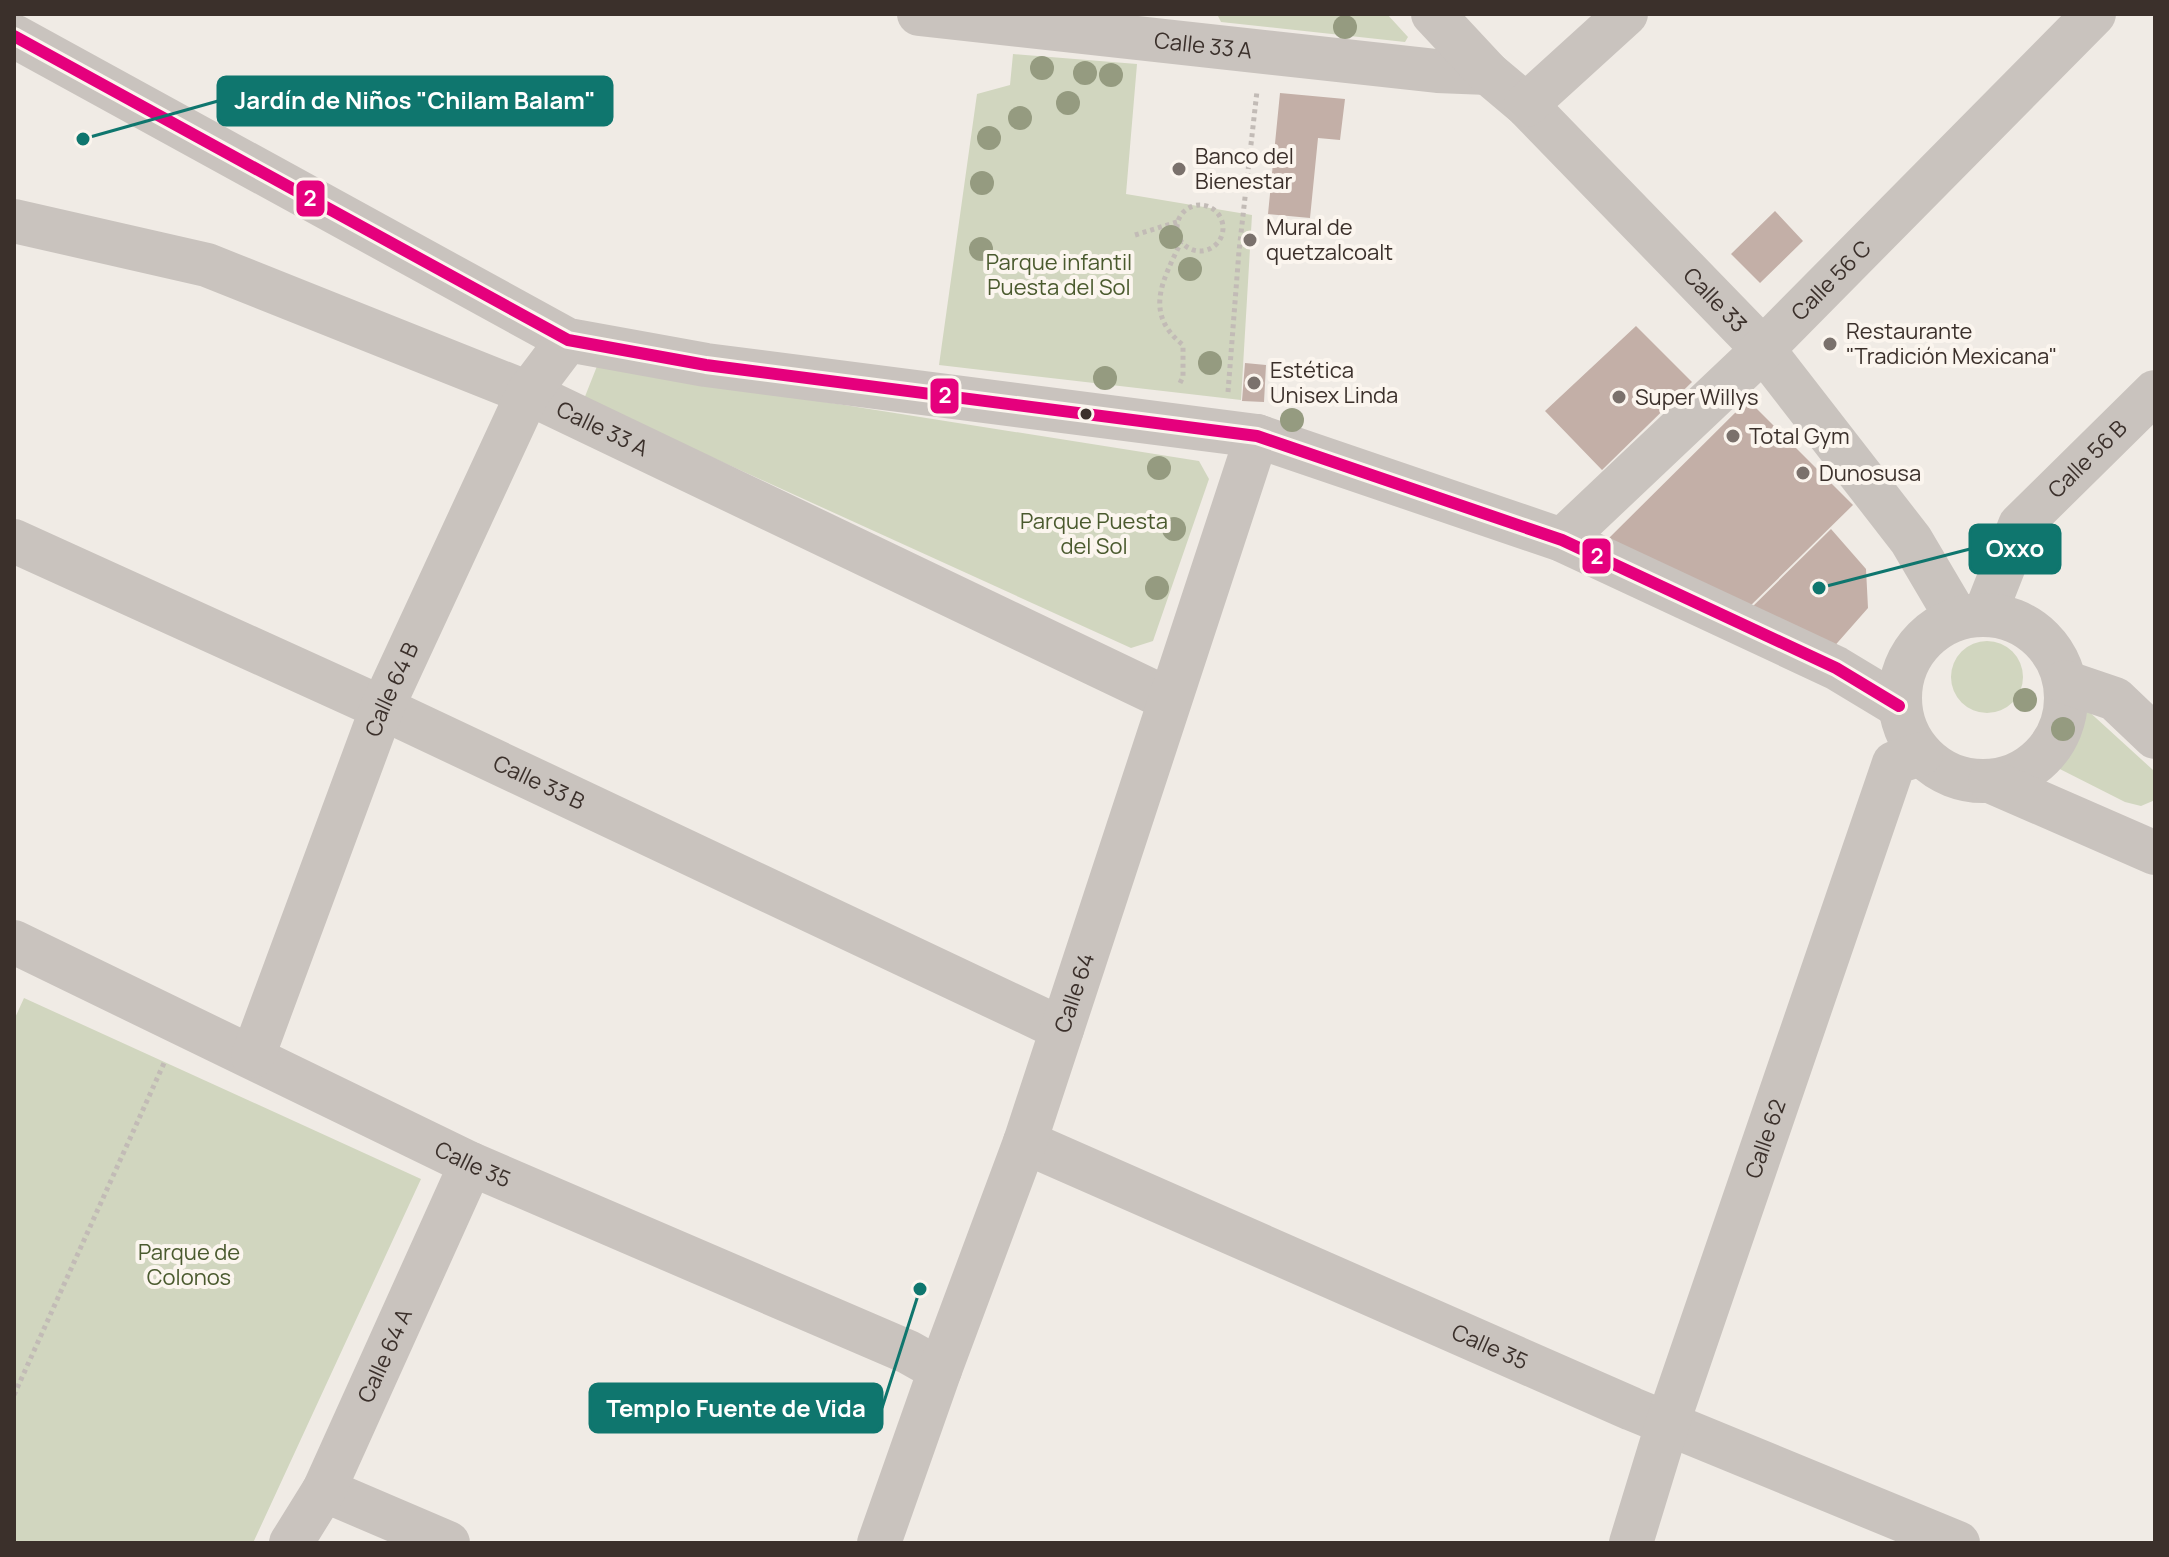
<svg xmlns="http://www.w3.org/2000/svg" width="2169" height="1557" viewBox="0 0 2169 1557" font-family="Manrope,sans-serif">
<rect width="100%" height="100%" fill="#f0ebe5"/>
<path fill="#d1d6bf" d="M1217 14H1387L1408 37 1405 42 1221 22Z
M1013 54 1137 64 1126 194 1252 215 1241 400 939 365 977 94 1010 85Z
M605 346 699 382 1199 461 1209 479 1153 641 1131 648 584 399Z
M1951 677a36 36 0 1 1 72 0a36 36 0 1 1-72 0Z
M2085 708 2153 770 2155 800 2141 806 2125 802 2044 761Z
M24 998 421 1179 253 1543H14V1020Z"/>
<path fill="#c3afa7" d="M1280 93 1345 99 1340 140 1318 138 1310 218 1268 214Z
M1775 211 1803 241 1760 283 1731 254Z
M1636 326 1692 382 1602 470 1545 411Z
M1245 363 1266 365 1264 402 1242 401Z
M1748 400 1853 505 1746 610 1605 542Z
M1831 529 1866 569 1868 608 1831 650 1747 612Z"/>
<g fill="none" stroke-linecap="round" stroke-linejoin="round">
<path stroke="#c2bbb6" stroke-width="5" stroke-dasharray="4 4" stroke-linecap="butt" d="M1177 228a23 23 0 1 1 46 0a23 23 0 1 1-46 0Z
M1135 235 1177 222
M1180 383 1183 377V345C1143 313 1163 280 1181 242
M1228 392 1239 251 1257 91
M14 1395 165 1061"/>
<g stroke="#c9c3be" stroke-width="44">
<path id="s1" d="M919 14 1437 71 1488 73"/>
<path id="s2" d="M1433 14 1488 73 1526 105 1762 348 1911 540 1957 618"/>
<path d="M14 36 568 340 706 365 1257 436 1562 540 1836 668 1899 706"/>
<path d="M1526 105 1626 14"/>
<path id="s3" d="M14 221 207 265 528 393 1168 699"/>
<path id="s4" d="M1562 540 1747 365 2094 14"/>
<path id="s5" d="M14 541 382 708 1062 1029"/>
<path id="s6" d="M1985 614 2020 525 2155 392"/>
<circle cx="1983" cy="698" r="83"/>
<path d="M2065 682 2115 699 2155 737"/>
<path d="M1990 781 2155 853"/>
<path id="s7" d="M14 942 471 1164 908 1352 940 1370"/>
<path id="s8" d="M253 1056 382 708 528 393 568 340"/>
<path id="s9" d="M1025 1142 1632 1409 1958 1543"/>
<path d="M324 1490 448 1543"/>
<path id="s10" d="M291 1543 324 1490 471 1164"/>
<path id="s11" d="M879 1543 940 1370 1025 1142 1257 436"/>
<path id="s12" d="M1631 1543 1668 1422 1894 763 1921 754"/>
</g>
<defs>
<path id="bus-1" d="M14 36 568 340 706 365 1257 436 1562 540 1836 668 1899 706"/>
</defs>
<use href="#bus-1" stroke="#fbf5ee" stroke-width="18"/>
<use href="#bus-1" stroke="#e5007d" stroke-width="12"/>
</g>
<g fill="#959b80">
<circle cx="1345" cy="27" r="12"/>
<circle cx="1042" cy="68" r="12"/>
<circle cx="1085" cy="73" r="12"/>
<circle cx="1111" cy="75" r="12"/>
<circle cx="1068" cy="103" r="12"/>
<circle cx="1020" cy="118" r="12"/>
<circle cx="989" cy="138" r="12"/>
<circle cx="982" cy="183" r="12"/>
<circle cx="1171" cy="237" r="12"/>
<circle cx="981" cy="249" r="12"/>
<circle cx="1190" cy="269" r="12"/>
<circle cx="1210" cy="363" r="12"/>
<circle cx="1105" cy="378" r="12"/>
<circle cx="1292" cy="420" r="12"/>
<circle cx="1159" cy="468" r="12"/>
<circle cx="1174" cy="529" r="12"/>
<circle cx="1157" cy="588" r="12"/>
<circle cx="2025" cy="700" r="12"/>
<circle cx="2063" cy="729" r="12"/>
</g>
<g fill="#7a716c" stroke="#fbf5ee" stroke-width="3">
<circle cx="1179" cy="169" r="8"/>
<circle cx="1250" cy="240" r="8"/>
<circle cx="1830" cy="344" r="8"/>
<circle cx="1254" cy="383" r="8"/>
<circle cx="1619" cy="397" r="8"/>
<circle cx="1733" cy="436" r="8"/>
<circle cx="1803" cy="473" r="8"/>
</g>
<circle fill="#3b302b" stroke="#fbf5ee" stroke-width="3" cx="1086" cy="414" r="7"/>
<g text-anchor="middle" stroke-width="8" stroke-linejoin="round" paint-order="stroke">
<g font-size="22" fill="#3b302b" stroke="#fbf5ee">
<text dy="8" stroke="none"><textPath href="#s1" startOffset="286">Calle 33 A</textPath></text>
<text dy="8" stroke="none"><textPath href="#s4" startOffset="374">Calle 56 C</textPath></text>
<text dy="8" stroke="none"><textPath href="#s2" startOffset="402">Calle 33</textPath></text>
<text dy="8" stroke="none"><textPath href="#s3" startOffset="626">Calle 33 A</textPath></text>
<text dy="8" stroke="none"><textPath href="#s6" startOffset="190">Calle 56 B</textPath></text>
<text dy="8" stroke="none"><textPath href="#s8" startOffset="392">Calle 64 B</textPath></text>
<text dy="8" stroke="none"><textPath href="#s5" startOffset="578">Calle 33 B</textPath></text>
<text dy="8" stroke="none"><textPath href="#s11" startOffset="584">Calle 64</textPath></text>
<text dy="8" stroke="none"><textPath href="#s12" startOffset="426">Calle 62</textPath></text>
<text dy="8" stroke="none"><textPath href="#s7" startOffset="510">Calle 35</textPath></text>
<text dy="8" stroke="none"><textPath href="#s9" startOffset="508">Calle 35</textPath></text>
<text dy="8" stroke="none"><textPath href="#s10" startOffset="210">Calle 64 A</textPath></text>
</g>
<g font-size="22" fill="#3b302b" stroke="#fbf5ee" text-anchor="start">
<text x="1195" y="164">Banco del<tspan x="1195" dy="25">Bienestar</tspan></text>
<text x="1266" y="235">Mural de<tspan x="1266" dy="25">quetzalcoalt</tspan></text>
<text x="1846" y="339">Restaurante<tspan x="1846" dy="25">"Tradición Mexicana"</tspan></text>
<text x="1270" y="378">Estética<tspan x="1270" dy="25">Unisex Linda</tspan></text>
<text x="1635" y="405">Super Willys</text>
<text x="1749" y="444">Total Gym</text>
<text x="1819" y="481">Dunosusa</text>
</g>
<g font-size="22" fill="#4a5a2e" stroke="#fbf5ee">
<text x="1059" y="270">Parque infantil<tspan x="1059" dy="25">Puesta del Sol</tspan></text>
<text x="1094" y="529">Parque Puesta<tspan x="1094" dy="25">del Sol</tspan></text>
<text x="189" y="1260">Parque de<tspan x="189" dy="25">Colonos</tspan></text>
</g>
</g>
<path fill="none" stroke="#0f766e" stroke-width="3" d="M83 139L218 101M1819 588L1970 549M920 1289L882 1408"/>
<g fill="#0f766e" stroke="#fbf5ee" stroke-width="3">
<circle cx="83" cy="139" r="8"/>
<circle cx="1819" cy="588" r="8"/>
<circle cx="920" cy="1289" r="8"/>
</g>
<g fill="#0f766e" stroke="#0f766e" stroke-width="3">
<rect x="218" y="77" width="394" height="48" rx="8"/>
<rect x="1970" y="525" width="90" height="48" rx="8"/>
<rect x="590" y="1384" width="292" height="48" rx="8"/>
</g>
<g font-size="24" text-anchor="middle" font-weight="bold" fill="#fff">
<text x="415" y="109">Jardín de Niños "Chilam Balam"</text>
<text x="2015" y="557">Oxxo</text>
<text x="736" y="1417">Templo Fuente de Vida</text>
</g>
<g stroke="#fbf5ee" stroke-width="3">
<rect x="295" y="179" width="31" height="39" rx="8" fill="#e5007d"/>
<rect x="929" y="377" width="31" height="38" rx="8" fill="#e5007d"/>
<rect x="1581" y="537" width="31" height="38" rx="8" fill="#e5007d"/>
</g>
<g font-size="22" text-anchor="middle" font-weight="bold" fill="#fff">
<text x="310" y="206">2</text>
<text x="945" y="403">2</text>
<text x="1597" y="564">2</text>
</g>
<rect width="2169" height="1557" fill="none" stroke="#3b302b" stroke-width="32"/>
</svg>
